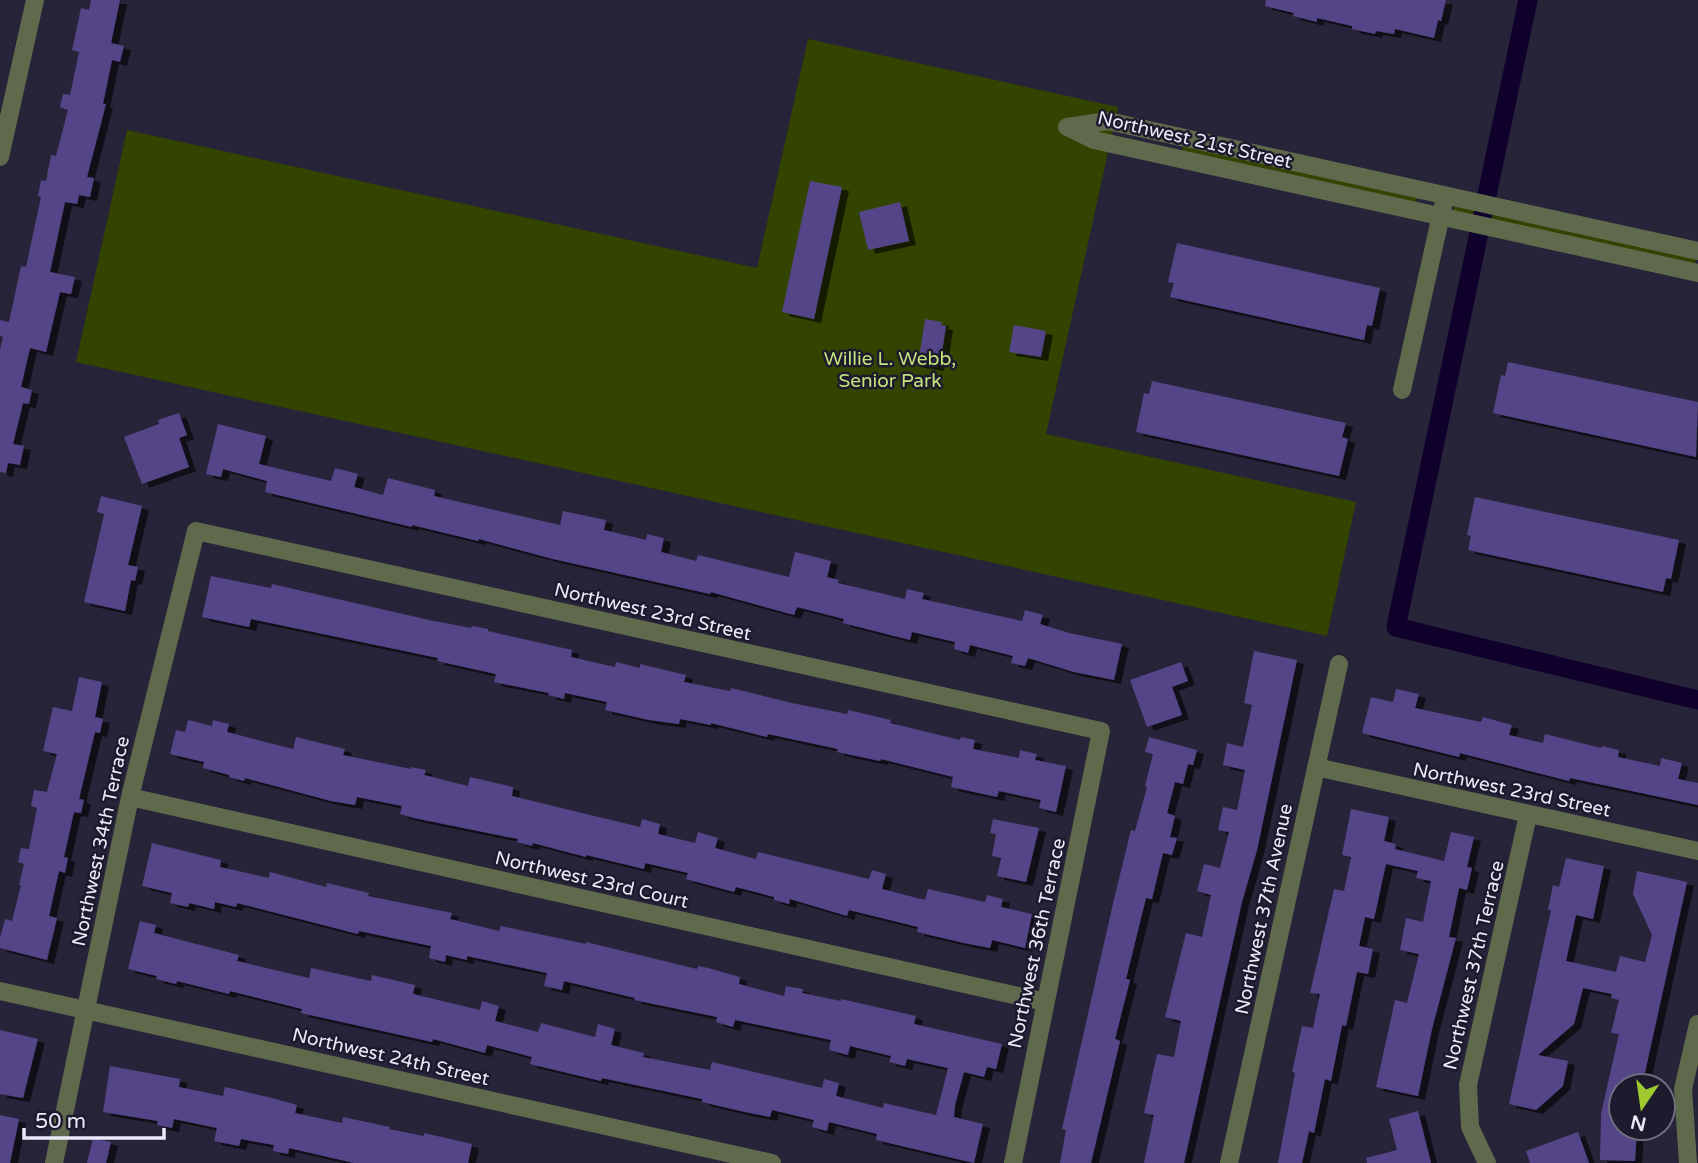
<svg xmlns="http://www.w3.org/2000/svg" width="1698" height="1163" viewBox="0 0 1698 1163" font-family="'Varela Round',sans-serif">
<defs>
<filter id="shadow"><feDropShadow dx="7" dy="4" stdDeviation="0" flood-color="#0009"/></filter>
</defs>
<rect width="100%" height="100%" fill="#272339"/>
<path fill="#324400" d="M808 39 1118 107 1046 434 1356 502 1327 636 76 362 127 130 757 268Z
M1183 146 1417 198 1416 202 1412 203 1182 151Z
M1454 206 1696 259 1695 263 1691 265 1456 213 1453 210Z"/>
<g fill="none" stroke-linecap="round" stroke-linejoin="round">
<path stroke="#0f002c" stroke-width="19" d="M1528 0 1396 627 1698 700"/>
</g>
<path fill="#534587" filter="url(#shadow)" d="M91 0H120L111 43 124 46 120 62 112 60 103 104H106L87 177 94 178 90 197 79 195 77 204 65 202 50 272 75 277 71 294 60 292 46 352 30 348 21 387 32 390 29 404 23 403 13 444 24 446 20 465 8 463 6 473 0 472V350L3 337 0 336V320L9 322 21 266 26 267 41 197 38 196 41 180 46 181 51 155 56 156 68 110 60 107 63 94 70 95 79 52 72 50 81 8 89 10Z
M1266 0H1446L1441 21 1438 20 1434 38 1395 29 1394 34 1376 31 1375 34 1352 29V26L1317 18V22L1293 16 1294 13 1265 6Z
M810 181 842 187 814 319 782 312Z
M900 202 909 241 868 250 859 212Z
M1177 243 1380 288 1372 326 1367 325 1364 340 1170 297 1174 283 1168 282Z
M925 319 942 322 941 325 946 326 941 359H938L937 367 918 364Z
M1014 325 1046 331 1041 357 1009 352Z
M1508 362 1698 402 1696 457 1493 413 1501 375 1505 376Z
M1152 381 1346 423 1342 437 1348 439 1339 476 1136 432 1144 393 1149 394Z
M179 413 187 435 179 438 189 467 142 484 124 437 159 424 158 420Z
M218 424 266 436 259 464 331 481 335 468 358 474 354 487 383 495 388 478 435 490 434 496 560 525 563 511 606 520 604 530 646 540 647 534 664 538 661 552 696 561 698 555 789 577 795 552 831 561 827 577 839 580 838 583 905 599 907 589 924 593 922 599 1022 621 1025 610 1043 615 1040 624 1069 633 1122 644 1114 680 1074 672 1028 658 1025 666 1011 663 1013 656 970 645 968 653 954 649 955 642 912 632 910 640 843 623 844 619 797 607 794 615 711 592 710 594 553 559 479 539 478 541 412 525V527L265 492 267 481 223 469 221 477 206 474Z
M101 496 142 506 128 565 138 567 135 581 131 580 125 611 84 602 104 514 97 512Z
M1475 497 1679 540 1671 579 1666 578 1663 592 1468 550 1471 536 1467 535Z
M211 576 271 588 272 584 429 620 471 628 472 626 488 629V631L572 650 571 657 615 667 616 662 640 668V664L686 675 684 682 730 691 731 688 792 703 847 714 848 710 891 720 890 723 960 740 961 737 975 740 973 749 1019 758 1020 750 1037 754 1035 760 1066 766 1056 812 1039 808 1041 800 999 791 997 797 951 787 953 777 881 759 880 761 837 752 838 749 768 734 767 737 711 723V725L680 719 679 724 649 720 605 710 607 702 565 693 564 699 548 695 549 693 494 682 496 674 437 661 438 658 251 619 249 627 202 617Z
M1254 651 1297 660 1257 850 1242 902 1184 1163H1144L1154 1115 1144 1113 1157 1054 1174 1057 1181 1021 1165 1017 1186 933 1202 937 1211 895 1197 891 1204 864 1220 868 1229 832 1218 830 1223 807 1237 810 1245 770 1223 765 1227 743 1243 747 1252 705 1244 703Z
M1181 662 1188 681 1172 687 1182 715 1147 727 1130 680Z
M79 677 102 682 95 717 103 719 100 733 95 732 79 799 84 800 81 813 74 812 64 857 68 858 65 873 59 871 49 916 57 918 47 960 0 948V938L5 919 12 921 21 885H19L24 864 18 862 21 848 29 849 37 808 31 806 34 790 47 792 57 754 43 751 53 707 72 711Z
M1396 689 1419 694 1415 708 1481 722 1483 717 1512 725 1509 735 1543 743 1545 734 1601 748 1602 746 1619 750 1618 757 1660 766 1661 758 1682 763 1678 779 1698 783V805L1570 778 1569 781 1460 753 1459 757 1362 733 1371 697 1393 702Z
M188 720 212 726 213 720 229 724 227 732 293 749 296 737 345 749 343 755 411 769V767L426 770 424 775 468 786 470 777 513 787 512 796 640 827 642 819 660 824 658 834 695 843 698 832 718 838 715 848 756 859 758 852 869 879 872 870 886 874 882 889 925 900 928 889 985 902 987 895 1003 899 1001 907 1032 914 1025 948 992 940 990 948 964 943 917 932 918 927 849 910 847 916 790 899 789 904 774 900V897L736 887 734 892 686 879 688 873 645 863 644 869 586 855V857L533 843 532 846 517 842 518 839 414 818 400 814 402 806 357 797 355 805 331 801 245 778 244 781 229 777V775L203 768 204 762 170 754 176 730 185 732Z
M1149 737 1197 750 1193 765 1188 764 1183 784 1175 782 1167 813 1175 816 1170 837 1177 838 1172 855 1163 853 1152 899 1146 898 1126 979 1130 980 1115 1039 1120 1041 1091 1163H1060L1066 1130 1062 1129 1114 899 1131 830 1135 831 1147 787 1145 786 1153 754 1145 752Z
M1351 809 1389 817 1384 841 1396 844 1395 849 1444 861 1451 832 1474 837 1467 867 1472 868 1467 890 1459 888 1449 937 1456 938 1432 1029 1418 1096 1376 1087 1395 1000 1407 1003 1419 954 1400 950 1406 918 1423 922 1431 881 1416 878 1418 871 1386 864 1374 919 1365 917 1359 946 1373 949 1368 974 1357 972 1346 1026 1342 1025 1331 1081 1325 1079 1314 1133 1309 1131 1302 1163H1278L1295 1073 1292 1072 1302 1026 1313 1028 1320 994 1310 993 1334 889 1344 891 1351 857 1342 855Z
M993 819 1039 828 1026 882 997 876 1001 858 992 856 996 834 990 833Z
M152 843 221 860 220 867 269 878 270 872 326 887 327 883 369 893 368 896 452 913 450 919 499 931 501 926 586 944V942L697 969 698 966 708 968 740 977 739 984 784 996 786 986 803 989 802 993 841 1001V999L916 1016 914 1024 1002 1044 996 1069 987 1067 984 1077 964 1072 955 1105 954 1117 983 1124 974 1163 876 1140 877 1134 829 1122 827 1131 812 1127 814 1120 772 1110 770 1117 745 1112 702 1102V1099L602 1078 601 1081 530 1064 532 1057 487 1045 485 1053 433 1039 432 1042 301 1013 302 1009 230 991 229 994 177 981 176 984 156 979 157 976 128 969 140 921 156 925 154 933 239 955 237 961 309 978 311 968 371 981 372 975 415 985 413 994 480 1010 482 1001 499 1006 495 1021 538 1032 541 1023 595 1037 598 1024 615 1029 611 1045 644 1053 643 1057 710 1070 712 1062 822 1088 824 1079 839 1083 836 1096 883 1108 884 1103 936 1115 948 1068 907 1059 905 1066 889 1062 891 1056 850 1046 848 1055 829 1050 831 1040 735 1020 733 1027 716 1022 717 1017 634 1000 635 998 564 981 562 990 544 986 547 973 467 956V960L446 955 445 962 429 958 431 946 359 931 358 934 237 903 236 907 215 902 214 909 189 903 188 907 170 903 172 893 142 886Z
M1566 858 1604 866 1593 919 1576 915 1566 961 1616 972 1620 956 1645 962 1652 935 1633 894 1637 871 1687 882 1642 1086H1621V1128H1637L1635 1161 1600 1160 1601 1114 1619 1034 1611 1033 1619 1000 1611 998 1612 994 1583 988 1574 1024 1538 1055 1568 1061 1563 1086 1536 1110 1509 1104 1551 910H1548L1553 885 1559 887Z
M0 1030 38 1039 23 1098 0 1094Z
M110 1066 180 1079 179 1087 223 1096 225 1087 272 1098 297 1105 295 1113 342 1123 343 1117 390 1127 389 1129 424 1136V1133L472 1144 468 1163H354L289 1148 288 1154 273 1151 274 1145 241 1139 239 1146 214 1141 217 1128 174 1119 172 1128 157 1125 158 1121 103 1112Z
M1418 1111 1431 1163H1367L1366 1158 1397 1150 1389 1119Z
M0 1115 19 1119 10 1163H0Z
M1578 1132 1589 1163H1530L1526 1151Z
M93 1138 111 1142 106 1163H87Z"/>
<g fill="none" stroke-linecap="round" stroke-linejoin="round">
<path stroke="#5e6a4b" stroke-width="18" d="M1067 127 1094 140 1698 273
M1067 127 1108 121 1698 251
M0 157 35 0
M1402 390 1443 206
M1316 767 1698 851
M130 797 1045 1002
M0 991 772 1163
M54 1163 130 797 196 531 1101 731 1013 1163
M1229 1163 1339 664
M1487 1163 1470 1127 1468 1085 1528 815
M1688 1163 1683 1089 1698 1024"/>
</g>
<g text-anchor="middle" stroke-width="5" stroke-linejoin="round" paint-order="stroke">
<g font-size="19" fill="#eceaf9" stroke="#1d1a2e">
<text transform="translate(1195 139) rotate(13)" y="7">Northwest 21st Street</text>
<text transform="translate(653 611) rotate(13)" y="7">Northwest 23rd Street</text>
<text transform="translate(1512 789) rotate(12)" y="7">Northwest 23rd Street</text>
<text transform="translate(100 841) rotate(-78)" y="7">Northwest 34th Terrace</text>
<text transform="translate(592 879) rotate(13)" y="7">Northwest 23rd Court</text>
<text transform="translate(1263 909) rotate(-78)" y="7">Northwest 37th Avenue</text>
<text transform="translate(1036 943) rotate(-78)" y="7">Northwest 36th Terrace</text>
<text transform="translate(1473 965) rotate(-77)" y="7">Northwest 37th Terrace</text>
<text transform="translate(391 1056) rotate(13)" y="7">Northwest 24th Street</text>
</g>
<g font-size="19" fill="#c0e37c" stroke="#1d1a2e">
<text x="890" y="365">Willie L. Webb,<tspan x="890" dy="22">Senior Park</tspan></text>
</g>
</g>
<g transform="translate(1642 1107) rotate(193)"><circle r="33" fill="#1d1a2e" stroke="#706d7f" stroke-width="2"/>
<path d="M0-5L12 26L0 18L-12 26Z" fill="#9eca2f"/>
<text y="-10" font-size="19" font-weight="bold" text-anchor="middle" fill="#eceaf9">N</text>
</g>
<path d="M24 1128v10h140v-10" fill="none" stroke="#eceaf9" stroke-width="3.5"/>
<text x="35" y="1128" font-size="21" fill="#eceaf9" stroke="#1d1a2e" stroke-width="5" paint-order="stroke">50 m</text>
</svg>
